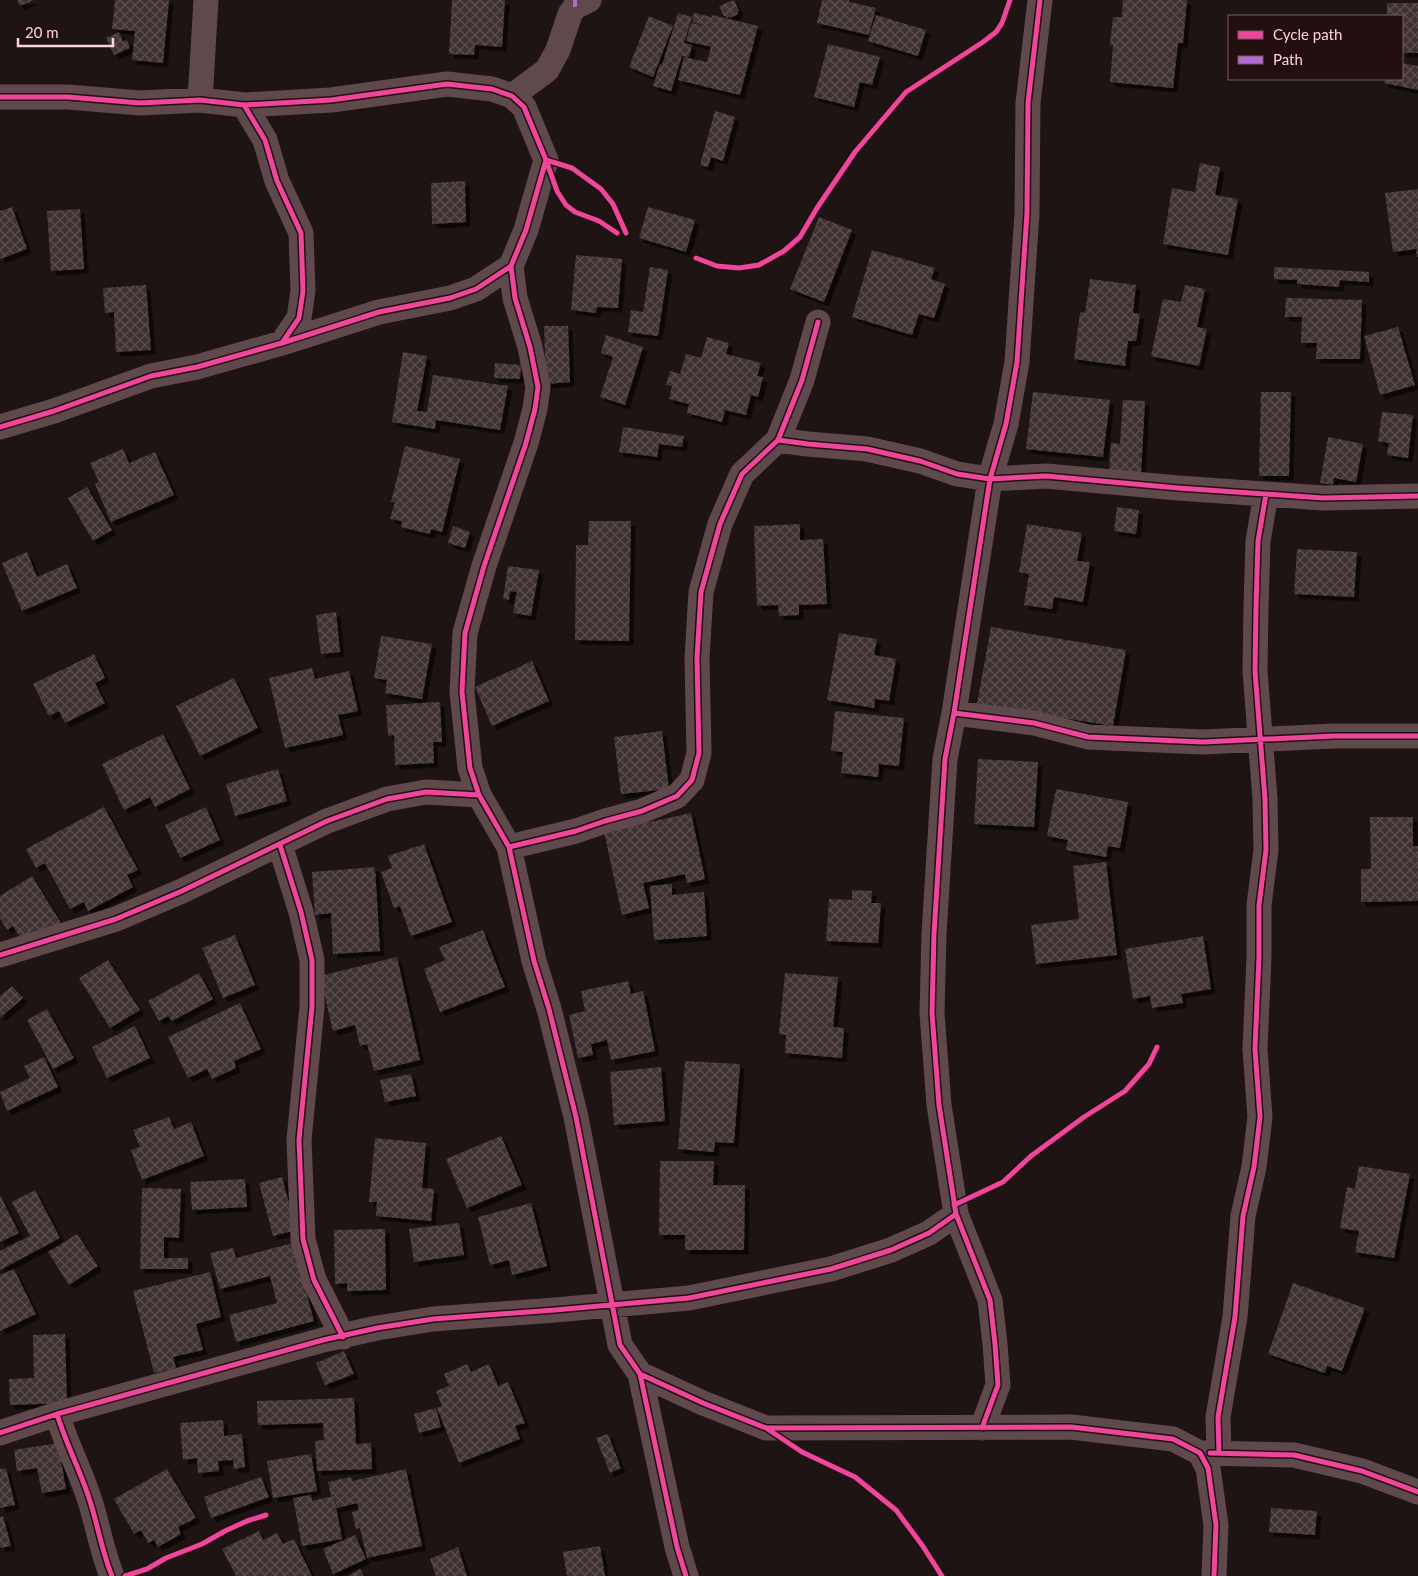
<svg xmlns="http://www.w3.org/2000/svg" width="1418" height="1576" viewBox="0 0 1418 1576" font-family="Lato,sans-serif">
<defs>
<pattern id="building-cross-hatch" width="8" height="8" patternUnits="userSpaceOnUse" patternTransform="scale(1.25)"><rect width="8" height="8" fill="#403232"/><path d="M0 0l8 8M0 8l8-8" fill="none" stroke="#5c4f4f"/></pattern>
<filter id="shadow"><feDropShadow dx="4.5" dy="4.5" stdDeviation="0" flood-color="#0009"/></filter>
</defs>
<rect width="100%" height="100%" fill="#1e1414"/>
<path fill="url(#building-cross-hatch)" filter="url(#shadow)" d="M17 0H34L20 6Z
M115 0H169L163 63 132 60 135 31 112 29Z
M452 0H505L502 47 475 45 474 55 449 54Z
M734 0 739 11 737 12 738 14 730 18 729 17 727 18 726 16H724L719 6Z
M822 0H849V2L876 8 869 35 817 23Z
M1123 0H1187L1183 43H1178L1173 88 1110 82 1113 45H1110L1113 17H1122Z
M1387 3H1418V53H1402V16H1387Z
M678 13 692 17 684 43 692 45 689 57 682 56 671 91 653 86 660 64 662 65Z
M694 13 712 17V15L758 26 740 95 678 80 684 57 707 62 711 47 686 41 691 23 709 27 692 22Z
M876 15 926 30 918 56 868 41Z
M649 16 673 26 653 77 629 67Z
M119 32 123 41 127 40 130 48 114 55 106 38Z
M828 44 880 57 872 85 860 82 854 107 814 97Z
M1402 63 1418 66V90L1384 83 1385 79H1402Z
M715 111 735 117 723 161 711 157 708 167 700 165Z
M1200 163 1220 167 1215 195 1238 199 1228 255 1163 244 1172 188 1195 192Z
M465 181 466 222 432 224 431 183Z
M1418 189V257H1417L1416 249 1393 252 1385 193Z
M12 207 27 249 0 259V211Z
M648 207 695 220 686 252 639 238Z
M80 209 84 269 51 271 47 211Z
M819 217 852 230 824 302 790 289Z
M872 250 935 268 931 279 945 284 934 318 919 314 912 335 852 317Z
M576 255 622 259 618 308 597 307 596 313 571 310Z
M650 267 668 270 658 336 628 332 631 310 643 312Z
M1274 267 1369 272V282L1340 280 1339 287 1297 284V280L1274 279Z
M1090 279 1136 285 1133 313 1140 314 1136 341H1128L1125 366 1074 359 1080 312 1085 313Z
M146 285 151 350 116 352 114 312 105 313 103 288Z
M1185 285 1205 289 1197 327 1207 329 1199 366 1151 356 1163 299 1181 302Z
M1286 298 1362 300 1360 359H1316L1317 343H1301L1302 317H1285Z
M544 326H568L570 382 546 384Z
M1398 327 1415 385 1380 395 1364 336Z
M606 335 643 347 625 405 600 397 613 357 601 353Z
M707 337 729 343 726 354 761 363 757 376 763 377 758 397 751 395 746 415 725 410 722 422 687 413 689 404 669 399 672 386 666 385 670 371 680 374 686 354 701 358Z
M403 352 427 356 417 411 427 412 433 375 508 386 500 430 436 420 435 429 392 422Z
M495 363 521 365 520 379 494 378Z
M1033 392 1110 400 1103 457 1026 449Z
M1261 392H1291L1289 476H1259Z
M1123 400 1145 401 1141 473 1109 471 1111 443 1120 444Z
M1382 412 1413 415 1408 458 1387 455 1389 443 1378 441Z
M623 427 684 436 682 447 659 444 657 457 619 452Z
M1328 437 1363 444 1356 482 1334 478 1333 485 1320 483Z
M405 446 460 459 442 532 431 529 430 534 401 527 402 521 390 519 395 502H391Z
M123 449 129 463 155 452 174 495 111 522 95 484 99 482 90 463Z
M87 487 112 530 93 541 68 498Z
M1117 507 1139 510 1136 534 1114 531Z
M589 521H631L629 641 575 640 576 545H588Z
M800 524V540L823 539 827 604 799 605V615L779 616 778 605 757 606 754 526Z
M1027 524 1082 533 1077 561 1090 562 1083 602 1054 597 1052 609 1024 605 1029 574 1019 572Z
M453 526 470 532 465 548 448 543Z
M1297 549 1357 552 1354 597 1294 594Z
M27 552 37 577 67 564 77 588 22 611 2 563Z
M508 566 539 570 531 616 513 613 517 592 510 591 509 600 503 599Z
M336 612 340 652 321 654 316 615Z
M991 627 1126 650 1113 726 977 704Z
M839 633 877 639 874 655 896 659 889 701 875 699 874 708 827 700Z
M381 636 432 644 422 699 385 693 387 680 374 678Z
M94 654 105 678 95 683 105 703 65 723 59 711 49 716 33 684Z
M532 661 549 701 492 726 475 687Z
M312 668 315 679 349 671 358 711 338 715 343 735 285 748 269 678Z
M234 678 258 728 200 756 176 706Z
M440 702 442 742H433L434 763 395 765 394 735 388 736 386 705Z
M835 711 904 718 899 766 879 764 878 777 841 773 843 752 831 751Z
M662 731 669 789 621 794 614 737Z
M163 734 190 789 155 807 150 797 124 810 102 764Z
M978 759 1038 762 1034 827 974 824Z
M278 769 287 801 235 816 226 784Z
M1056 789 1128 802 1120 848 1108 846 1106 857 1066 850 1068 840 1047 836Z
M104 807 138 870 127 875 133 887 88 911 84 902 70 909 45 863 36 868 26 849Z
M206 807 220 840 180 858 165 825Z
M691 813 705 879 687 883 685 874 643 883 649 908 622 915 604 832Z
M1370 817H1413V846H1418V901L1361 902V869H1371Z
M424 844 452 922 411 936 400 906 394 908 381 872 392 868 388 856Z
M1106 862 1117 955 1036 964 1031 925 1079 919 1073 866Z
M375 867 380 951 333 954 331 913 315 915 312 872Z
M32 876 61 923 37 939 32 931 21 939 13 926 7 930 0 918V896Z
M672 884V895L704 892 707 936 654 940 650 886Z
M852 890 872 891 871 903H881L878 943 826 941 829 899 852 900Z
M483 930 505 987 440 1012 424 969 445 960 439 947Z
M235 935 255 985 223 998 202 948Z
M1203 936 1211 989 1181 994 1183 1003 1152 1008 1150 996 1133 999 1125 949Z
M397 957 420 1060 374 1071 367 1044 360 1046 355 1025 333 1031 320 976Z
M108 960 140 1010 110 1028 79 978Z
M199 973 213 999 172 1021 168 1016 159 1021 148 1001Z
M785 973 838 977 833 1027 844 1028 842 1058 785 1053 786 1035 779 1034Z
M628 981 631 994 643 991 655 1051 611 1060 607 1040 591 1044 593 1055 578 1058 569 1015 585 1011 581 991Z
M12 986 23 998 0 1018V996Z
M240 1003 261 1049 234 1061 236 1068 212 1079 207 1069 188 1078 168 1037Z
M47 1009 74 1058 53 1069 27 1020Z
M135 1026 150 1058 107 1078 92 1047Z
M44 1057 58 1087 7 1111 0 1092 30 1078 24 1066Z
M685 1061 740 1064 734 1143 715 1142 714 1152 678 1149Z
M661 1067 665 1121 614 1125 610 1072Z
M411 1074 416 1096 385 1102 380 1080Z
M169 1117 174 1129 191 1122 204 1156 142 1180 131 1150 140 1147 133 1130Z
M501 1136 522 1185 467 1208 446 1159Z
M375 1138 426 1143 422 1188 434 1189 431 1221 376 1216 377 1202H369Z
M660 1161H714L713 1185H745L744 1250H685V1235H659Z
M1359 1166 1410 1174 1394 1258 1355 1252 1359 1231 1340 1228 1347 1187 1355 1189Z
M282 1177 296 1230 273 1236 259 1183Z
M245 1179 247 1207 192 1210 190 1182Z
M142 1188 181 1189 179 1238 164 1237V1258H188V1269H140Z
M35 1190 60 1238 0 1270V1251L30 1236 12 1202Z
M0 1195 19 1233 0 1242Z
M531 1203 547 1266 512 1275 509 1260 490 1265 478 1217Z
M459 1223 464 1255 414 1262 409 1229Z
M385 1229 386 1290 347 1291V1283L335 1284 334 1230Z
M77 1234 98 1266 69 1285 48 1252Z
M293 1243 314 1321 236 1342 229 1315 277 1303 270 1276 220 1289 210 1253 233 1248 236 1258Z
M14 1269 36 1314 0 1331V1275Z
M210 1272 221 1317 196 1324 203 1350 173 1357 176 1368 154 1373 133 1291Z
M1293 1283 1365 1308 1342 1371 1327 1366 1325 1373 1268 1354Z
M65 1334 67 1403 10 1405 9 1379 34 1378 33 1335Z
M344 1351 354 1374 325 1385 316 1363Z
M467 1364 471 1372 489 1364 498 1386 508 1382 525 1423 515 1426 520 1439 459 1463 437 1408 442 1406 436 1391 449 1386 444 1374Z
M354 1398 356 1444 371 1443 372 1469 317 1471 315 1441 324 1440 323 1423 258 1425 257 1401Z
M436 1408 441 1427 419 1433 414 1414Z
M223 1420 224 1436 242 1434 245 1467 234 1469 233 1460 218 1461 219 1471 198 1473 197 1458 183 1460 180 1423Z
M608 1434 621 1468 610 1473 596 1438Z
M58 1443 66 1489 42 1493 37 1468 17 1471 14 1450Z
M311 1454 317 1491 273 1498 267 1461Z
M6 1468 15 1505 0 1508V1469Z
M167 1469 196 1518 178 1527 181 1534 158 1547 154 1540 148 1543 141 1530 134 1534 114 1499Z
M406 1469 422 1546 367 1558 360 1528 356 1529 352 1512 359 1510 357 1503 337 1508 334 1495 331 1496 328 1482 351 1477 352 1481Z
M261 1477 269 1497 211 1518 204 1497Z
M311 1495 312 1501 334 1496 342 1539 302 1546 293 1498Z
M1271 1508 1317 1511 1315 1535 1269 1532Z
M3 1516 11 1546 0 1548V1517Z
M259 1531 263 1540 277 1533 283 1544 294 1539 312 1576H236L222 1549Z
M355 1535 366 1559 333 1574 323 1549Z
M600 1546 605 1576H567L563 1552Z
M458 1547 467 1576H436L430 1559Z
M360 1569 364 1576H348Z"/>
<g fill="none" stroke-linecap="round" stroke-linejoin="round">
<path stroke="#5f494d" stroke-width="25" d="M512 96 547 70 558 50 570 14 575 7 589 0
M0 97H68L140 103 200 100 244 105 331 100 447 84 492 89 512 96 524 107 546 160 526 230 511 266 515 298 530 347 538 387 535 409 526 443 484 566 465 633 462 692 470 768 479 795
M200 100 206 0
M282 343 379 312 450 298 476 289 511 266
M0 427 54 411 151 376 197 367 282 343 299 318 303 291 301 233 277 181 265 140 244 105
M778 440 808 444 867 449 920 461 957 474 990 479 1046 476 1178 488 1323 498 1418 496
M954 713 1034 723 1088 737 1203 742 1334 736H1418
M280 845 301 912 312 960V1007L299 1140 303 1239 314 1280 343 1337
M509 847 576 831 605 821 642 811 677 796 692 780 699 753 697 658 701 592 720 524 742 474 778 440 802 380 818 322
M0 955 116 919 182 891 327 821 387 799 426 792 479 795 509 847 534 961 549 1009 576 1117 620 1345 640 1374 703 1403 766 1428 1071 1427 1173 1439 1200 1453 1208 1468 1216 1525 1214 1576
M640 1374 677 1547 686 1576
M57 1414C66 1444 81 1472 90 1501 98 1526 102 1552 112 1576
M982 1428 998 1385 995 1344 990 1300 956 1214 939 1105 932 1013 934 934 945 759 954 713 990 479 1006 424 1017 362 1027 213 1028 103 1040 0
M0 1433 57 1414 323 1340 377 1328 433 1319 555 1310 689 1298 831 1269 891 1250 929 1233 956 1214
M1203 1453 1294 1455 1362 1471 1418 1492
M1219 1453 1218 1417 1235 1317 1243 1216 1254 1167 1260 1117 1255 1049 1259 957V905L1266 850 1265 799 1255 671 1256 607 1258 541 1266 494"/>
<path stroke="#b06ccc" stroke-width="4" stroke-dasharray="8 4" stroke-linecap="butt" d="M575 7V0"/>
<defs>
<path id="cycleway" d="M0 97H68L140 103 200 100 244 105 331 100 447 84 492 89 512 96 524 107 546 160 526 230 511 266 515 298 530 347 538 387 535 409 526 443 484 566 465 633 462 692 470 768 479 795
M617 233 599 221 575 212 566 205 557 191 546 160 572 168 601 189 613 204 626 233
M696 258 717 266 739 268 759 265 784 251 800 237 817 208 855 152 906 92 983 42 996 32 1002 23 1010 0
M282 343 379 312 450 298 476 289 511 266
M0 427 54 411 151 376 197 367 282 343 299 318 303 291 301 233 277 181 265 140 244 105
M778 440 808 444 867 449 920 461 957 474 990 479 1046 476 1178 488 1323 498 1418 496
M954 713 1034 723 1088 737 1203 742 1334 736H1418
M280 845 301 912 312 960V1007L299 1140 303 1239 314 1280 343 1337
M509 847 576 831 605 821 642 811 677 796 692 780 699 753 697 658 701 592 720 524 742 474 778 440 802 380 818 322
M0 955 116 919 182 891 327 821 387 799 426 792 479 795 509 847 534 961 549 1009 576 1117 620 1345 640 1374 703 1403 766 1428 1071 1427 1173 1439 1200 1453 1208 1468 1216 1525 1214 1576
M954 1205 1003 1182 1031 1156 1084 1117 1125 1091 1149 1064 1157 1047
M640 1374 677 1547 686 1576
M57 1414C66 1444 81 1472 90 1501 98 1526 102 1552 112 1576
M766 1428 802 1452 855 1477 896 1510 922 1545 942 1576
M982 1428 998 1385 995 1344 990 1300 956 1214 939 1105 932 1013 934 934 945 759 954 713 990 479 1006 424 1017 362 1027 213 1028 103 1040 0
M0 1433 57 1414 323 1340 377 1328 433 1319 555 1310 689 1298 831 1269 891 1250 929 1233 956 1214
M1210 1453 1294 1455 1362 1471 1418 1492
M1219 1453 1218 1417 1235 1317 1243 1216 1254 1167 1260 1117 1255 1049 1259 957V905L1266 850 1265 799 1255 671 1256 607 1258 541 1266 494
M125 1576 147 1569 166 1558 202 1544 225 1531 247 1521 266 1515"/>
</defs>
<use href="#cycleway" stroke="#230f10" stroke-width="8"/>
<use href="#cycleway" stroke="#ed469a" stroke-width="5"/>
</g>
<rect x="1228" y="15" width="175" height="65" fill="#230f10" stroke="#7a5d60"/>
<rect x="1238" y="31" width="25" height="8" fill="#ed469a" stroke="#7a5d60"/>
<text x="1273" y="40" font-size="15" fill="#fdd3d8">Cycle path</text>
<rect x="1238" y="56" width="25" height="8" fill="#b06ccc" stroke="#7a5d60"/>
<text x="1273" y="65" font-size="15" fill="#fdd3d8">Path</text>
<path d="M18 38v8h95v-8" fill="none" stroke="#fdd3d8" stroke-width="2.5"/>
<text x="25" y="38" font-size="15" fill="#fdd3d8" stroke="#230f10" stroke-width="4" paint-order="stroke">20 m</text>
</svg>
